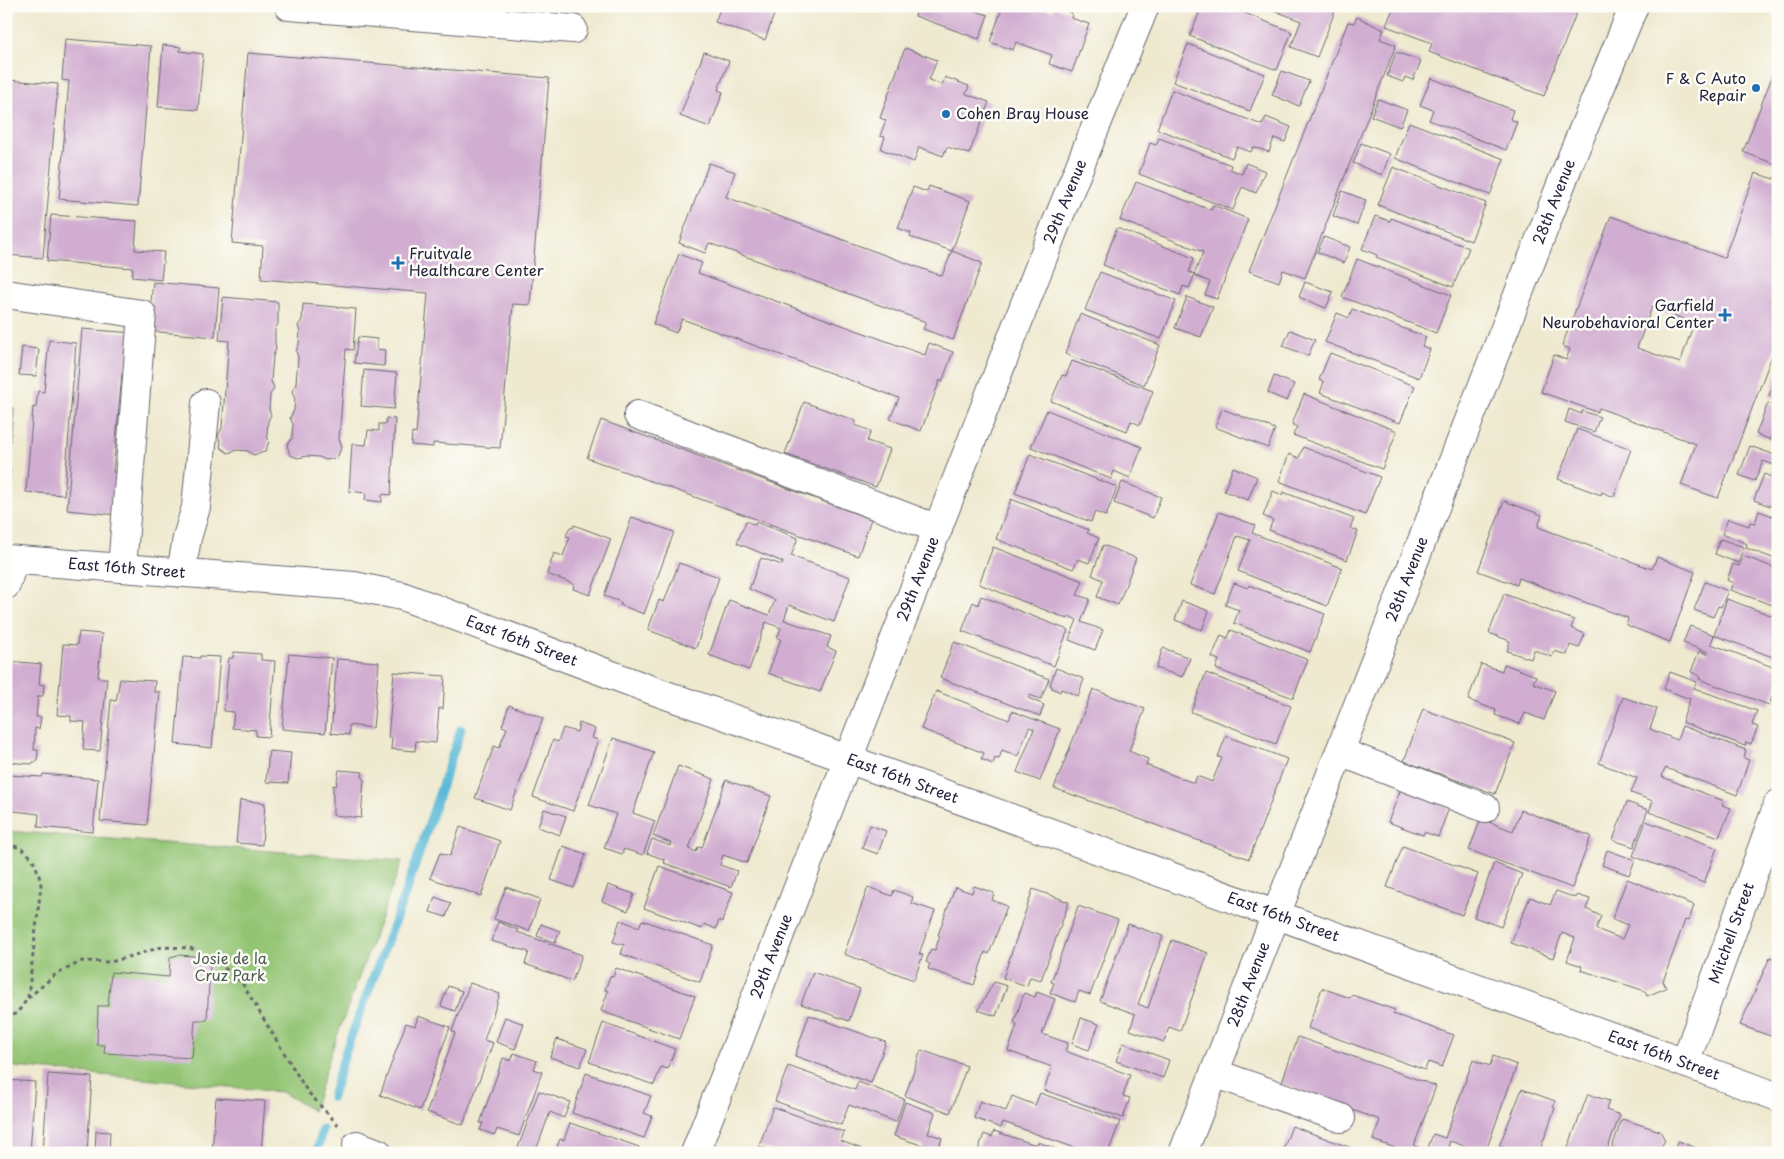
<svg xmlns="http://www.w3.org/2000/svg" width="1784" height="1159" viewBox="0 0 1784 1159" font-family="'Playpen Sans',sans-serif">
<rect width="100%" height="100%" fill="#fdfcf7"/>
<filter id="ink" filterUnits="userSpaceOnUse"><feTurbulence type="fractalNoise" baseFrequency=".02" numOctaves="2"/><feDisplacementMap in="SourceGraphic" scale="10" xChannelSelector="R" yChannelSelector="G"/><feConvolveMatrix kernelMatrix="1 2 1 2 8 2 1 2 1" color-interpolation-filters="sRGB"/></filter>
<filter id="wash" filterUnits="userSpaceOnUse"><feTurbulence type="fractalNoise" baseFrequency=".0096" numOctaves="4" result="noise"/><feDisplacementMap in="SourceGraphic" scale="20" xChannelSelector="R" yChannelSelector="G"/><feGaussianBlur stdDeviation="1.12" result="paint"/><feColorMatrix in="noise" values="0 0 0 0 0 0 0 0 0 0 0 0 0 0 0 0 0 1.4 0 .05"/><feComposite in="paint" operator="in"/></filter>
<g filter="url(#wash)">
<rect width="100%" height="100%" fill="#eee9cf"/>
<path fill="#93c473" stroke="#5a7357" d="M6 831 402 861 333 1047 313 1111 282 1092 6 1066Z"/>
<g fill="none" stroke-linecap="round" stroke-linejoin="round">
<path stroke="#57b8d6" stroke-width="9" d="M332 1097 345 1053 408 886 461 729
M317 1153 322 1129"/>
</g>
<g id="blocks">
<path fill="#d1aed1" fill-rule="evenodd" d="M721 6H777L765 40 715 22Z
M919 6H962L988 15 979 39 915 16Z
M1003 6H1044L1043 8 1053 11 1055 7 1072 13 1071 18 1089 24 1072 72 1049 64 1052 55 1016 42 1013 50 990 42Z
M1202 6H1227L1292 32 1277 70 1190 36Z
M1263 6H1337L1317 57 1291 47 1301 21Z
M1394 6H1579L1544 96 1429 52 1432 43 1386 26Z
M1357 17 1384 30 1380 39 1396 45 1305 278 1283 270 1279 282 1249 271 1348 22 1354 23Z
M65 39 151 46 138 206 59 199 69 81 62 80Z
M1188 44 1265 74 1250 111 1173 82Z
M163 45 181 47 180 51 203 54 198 110 158 107Z
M905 48 937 60 929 80 942 85 945 77 969 86 966 94 989 102 969 154 947 147 943 156 919 147 914 162 881 149 885 137 880 136 886 120 880 118Z
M704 52 729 61 718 90 723 92 710 127 680 116Z
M1396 52 1421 61 1413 80 1405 77 1403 82 1387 76Z
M248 53 549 78 530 305 513 304 500 448 433 443V447L411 445 412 433 416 434 428 293 261 279 263 246 232 243Z
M1778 61V165L1743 152Z
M1282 71 1309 81 1299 106 1272 95Z
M1431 78 1513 110 1510 119 1517 122 1506 150 1429 120 1433 110 1420 105Z
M8 80 58 84 43 258 6 255Z
M1172 90 1262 125 1266 117 1291 127 1285 142 1274 138 1269 152 1253 147 1251 152 1237 147 1232 158 1157 129Z
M1378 99 1407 110 1400 127 1371 116Z
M1409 122 1504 159 1490 195 1395 158Z
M1159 138 1231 165 1230 169 1242 174 1246 163 1265 171 1256 193 1242 187 1233 210 1139 174 1150 143 1156 145Z
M1361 143 1390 154 1382 175 1353 163Z
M709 163 735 172 726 197 942 276 952 251 910 237 911 233 898 228 913 187 927 192 929 186 970 201 952 251 982 263 953 340 923 329 926 322 709 243 705 253 679 243Z
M1393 167 1486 203 1471 241 1378 205Z
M1778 171V340L1718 498 1681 485 1696 444 1599 408 1597 412 1541 392 1554 355 1566 360 1570 349 1562 346 1611 216 1724 258 1755 173 1774 179ZM1652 307 1694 323 1680 363 1637 348Z
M1136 182 1211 210 1213 205 1248 219 1217 299 1205 295 1210 282 1194 275 1203 252 1120 220Z
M1342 191 1366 200 1357 225 1333 216Z
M51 215 137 221 135 250 164 252 161 280 132 277 133 268 47 261Z
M1375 216 1390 221 1391 218 1469 248 1453 287 1376 257 1377 255 1362 249Z
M1117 228 1194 258 1189 272 1195 274 1189 288 1183 286 1180 295 1103 265Z
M1324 237 1350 247 1344 263 1317 252Z
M679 254 702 263 698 273 925 355 929 343 953 352 942 382 940 380 921 431 890 419 899 398 682 319 676 333 653 324Z
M1357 259 1451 295 1436 333 1342 297Z
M1100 272 1176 301 1161 339 1085 310Z
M153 282 219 288 215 337 148 331Z
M1305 282 1333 292 1326 308 1299 297Z
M223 297 278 302V324L275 329V342L276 349 273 356 271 381 274 388 270 395 269 409 271 415 268 421 267 435 269 442 265 452 253 455 248 451 237 450 228 453 220 447 221 443 218 435 222 428 229 341 219 340Z
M1187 297 1213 307 1201 337 1175 328Z
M303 304 356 309 353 350 346 349 339 439 342 446 337 458 326 460 319 457 307 456 298 458 290 455 287 445 292 438 293 424 290 418 294 410 295 399 292 391 296 384 298 357 296 351 299 344 300 332 298 326 302 320Z
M1352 309 1426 337 1422 346 1430 349 1419 378 1325 342 1337 313 1349 318Z
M1080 314 1160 345 1144 385 1065 354Z
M82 329 134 333 130 375 122 374 113 472 121 473 117 515 67 510Z
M1290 330 1315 340 1308 356 1283 346Z
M358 337 377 339V349L385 350 384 366 354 363Z
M49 340 76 343 64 495 26 492 33 407 36 408 38 391 44 392Z
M22 347 39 349 36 376 19 375Z
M1330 353 1415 386 1400 423 1320 393 1324 382 1319 380Z
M1072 361 1153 391 1140 425 1131 421 1127 431 1051 401 1062 375 1066 376Z
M364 370 397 373 394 409 361 406Z
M1778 372V399L1769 396Z
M6 376H11L9 408H13L8 468H11L9 488H6Z
M1274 376 1294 384 1287 401 1268 393Z
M1304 394 1397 431 1382 469 1293 435 1297 427 1292 424Z
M804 402 856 421 855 425 871 431 867 441 890 449 876 487 785 454Z
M1768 403 1778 406V425L1771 440 1756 434Z
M1222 409 1275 429 1268 448 1215 427Z
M1569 409 1581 414 1582 411 1600 417 1594 432 1565 422Z
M1047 410 1142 447 1130 478 1114 471 1111 479 1031 447Z
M386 418 395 419 391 495 382 494V502L365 500 366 493 349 491 352 444 366 445 368 430 379 431V424H386Z
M601 420 871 519 858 556 587 458Z
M1577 429 1631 449 1614 497 1602 492 1601 495 1558 479Z
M1750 446 1778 456 1774 465 1763 461 1755 481 1739 475Z
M1303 447 1380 477 1365 515 1279 481 1289 454 1299 458Z
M1030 454 1117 487 1106 516 1095 512 1091 522 1015 493Z
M1233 467 1257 477 1248 500 1224 491Z
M1775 467H1778V509L1754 500 1764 474 1771 477Z
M1122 482 1161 497 1153 518 1114 503Z
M1273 491 1282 495 1283 492 1354 519 1350 528 1358 531 1347 560 1269 530 1273 520 1263 516Z
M1011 499 1089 530 1087 533 1099 538 1089 563 1078 559 1073 569 996 539Z
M1504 501 1542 515 1538 527 1652 569 1657 557 1695 572 1670 642 1626 625 1628 618 1519 578 1517 585 1478 571Z
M1759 511 1778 518V560L1746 548 1747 544 1743 542 1722 534 1728 519 1749 526 1750 522 1755 523Z
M1219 512 1255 525 1252 533 1342 568 1327 606 1238 571 1250 540 1237 536 1215 594 1190 585Z
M632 517 674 532 644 614 620 605 621 602 604 596Z
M746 521 755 525 756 522 798 538 791 556 850 577 834 622 789 605 784 620 831 636 827 647 836 651 820 692 768 673 781 639 777 638 781 628 766 622 749 670 709 655 729 600 769 615 775 600 749 589 761 558 782 565 783 562 737 543Z
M574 525 611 539 590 595 573 589 574 584 547 574 554 553 563 556 570 537 566 536 570 527 573 528Z
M1720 539 1744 547 1738 563 1715 554Z
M1103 545 1136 558 1118 605 1097 597 1103 580 1092 575Z
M993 547 1083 581 1077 595 1090 599 1081 622 1103 630 1095 650 1069 640 1077 620 1069 616 1068 619 979 584Z
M1743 556 1778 569V607L1730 590 1733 583 1727 580 1733 564 1739 566Z
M679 563 719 577 696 648 648 630 659 600 664 602Z
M1705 582 1728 591 1721 607 1718 606 1713 617 1694 610Z
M1234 583 1248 588 1249 585 1325 614 1310 652 1234 623 1239 610 1225 605Z
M1504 594 1574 620 1571 628 1585 634 1579 648 1570 645 1567 655 1554 651 1552 657 1534 650 1531 659 1507 651 1510 641 1489 633Z
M981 596 1068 630 1054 666 962 631 973 602 978 605Z
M1727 599 1778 618V659L1714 635 1711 644 1778 669V683L1769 705 1699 679 1700 676 1691 672 1699 651 1708 654V652L1683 643 1690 626 1714 635Z
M1182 601 1209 611 1202 630 1175 620Z
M1231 630 1308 660 1293 698 1216 669 1219 660 1212 657 1221 635 1228 638Z
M79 632 102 634 98 678H107L100 751 83 750 85 722 71 721V716L57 715 63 644 77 645Z
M954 642 1049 679 1041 699 1029 695 1028 698 1044 705 1040 716 940 678Z
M1163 648 1190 658 1182 677 1156 668Z
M234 652 261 654V660L275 661 269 737 256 736V730L232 728 234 712 224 711 229 658H233Z
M289 654 332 658 325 733 282 729Z
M200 656 220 657 212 748 175 744 183 657 200 658Z
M337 659 379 662 373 728 349 725V735L331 733Z
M8 661 41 664 39 684 44 685 43 696H38L36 717H41L39 729 35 728 34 750H38L37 762H33L32 764 6 762Z
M1481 664 1502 671 1504 664 1536 676 1533 683 1555 691 1544 720 1525 713 1520 724 1495 715 1496 710 1468 700Z
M1056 668 1084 679 1078 696 1061 689 1060 692 1052 688V686L1050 685Z
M394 672 445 676 443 709 439 708 436 743 416 741 415 751 391 749 392 738H388Z
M1670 672 1697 682 1694 688 1757 711 1752 725 1758 727 1751 744 1746 742 1745 746 1682 722 1690 699 1664 689Z
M1206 673 1291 706 1276 744 1191 712Z
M120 679 155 681 154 692H160L147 825 100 821 111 700 116 701Z
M1093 689 1145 709 1129 751 1148 759 1146 765 1194 783 1197 776 1212 782 1222 758 1218 757 1226 736 1287 759 1249 859 1054 788Z
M936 691 1009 720 1012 711 1060 729 1040 781 1017 772 1034 729 1029 727 1018 756 1002 750 999 759 995 758 993 764 981 759 984 753 921 729Z
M1623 697 1657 709 1650 729 1677 740 1682 726 1746 750 1744 758 1749 760 1737 795 1666 768 1664 770 1662 777 1724 801 1722 805 1731 808 1719 837 1649 812 1653 801 1631 793 1637 778 1599 763Z
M509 705 543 718 510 810 475 798 494 746 499 748 507 728 502 726Z
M1423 709 1515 743 1495 794 1404 761Z
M579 723 595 729 592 738 598 740 573 811 533 797 553 740 558 742 563 728 577 732Z
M613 738 654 752 633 813 655 821 643 855 624 849 622 854 604 848 616 814 589 805Z
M269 751 291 753 288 783 266 782Z
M678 766 714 779 689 849 696 852 698 847 702 848 726 780 771 796 747 863 723 855 720 865 737 871 731 887 664 863 665 860 647 853 652 839 670 846 671 843 653 836Z
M339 770 363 772 362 778H364L361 818 333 815V785L336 786Z
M43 774 98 779 93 832 38 827 39 814 6 810 9 775 42 777Z
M1403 783 1449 808 1438 837 1424 832 1423 835 1388 822Z
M240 800 265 803 262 845 236 843Z
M1627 802 1648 810 1634 847 1613 840Z
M544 809 566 816 560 835 538 827Z
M1521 810 1591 836 1572 888 1469 850 1481 819 1513 831Z
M1646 821 1717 848 1704 883 1633 856Z
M870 825 886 831 878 854 862 848Z
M460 827 500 841 481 896 430 878 440 853 450 856Z
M563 846 586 854 574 888 551 880Z
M1403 846 1478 874 1462 915 1387 887Z
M1607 850 1635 860 1629 875 1602 865Z
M1494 863 1522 874 1501 927 1474 917Z
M659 866 733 892 722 922 719 920 716 929 704 924 702 929 644 908Z
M1627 879 1694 905 1689 921 1685 920 1663 981 1666 988 1647 996 1645 991 1581 970 1582 966 1567 961 1575 938 1562 933 1553 958 1511 943 1530 897 1550 905 1556 891 1576 898 1577 895 1590 899 1586 909 1601 916 1596 929 1622 939 1628 925 1612 919Z
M608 885 634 894 628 911 602 901Z
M974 886 994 893 992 900 1007 906 989 954 985 952 974 985 928 969 930 964 926 962 931 949 935 950 940 936 938 935 955 887 972 893Z
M506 887 540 899 529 931 494 919Z
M868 887 892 896 894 890 913 897 911 903 935 911 919 954 923 955 914 980 844 954Z
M1033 889 1069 902 1041 980 1030 977 1027 986 1003 978Z
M435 897 451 903 446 917 430 912Z
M1078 906 1118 920 1090 995 1079 991 1075 1002 1050 993 1054 983 1051 982Z
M620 920 639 927 642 920 713 945 700 982 621 954 624 945 613 942Z
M498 922 518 930 517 932 582 955 572 981 525 964 529 952 491 941Z
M541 924 560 931 555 943 537 936Z
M1128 924 1163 936 1138 1004 1148 1008 1172 940 1208 953 1180 1031 1169 1027 1164 1042 1130 1030 1135 1014 1100 1001Z
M1778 936V950L1773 948Z
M178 955 193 956 210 965 207 1020H195L192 1058 104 1053 105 1045H97L98 1006H108L111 972 169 977 170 957Z
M1770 957 1778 960V1025L1773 1037 1740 1025Z
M616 968 695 996 679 1039 601 1011 608 991 605 990 610 976 613 977Z
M813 972 860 989 849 1021 801 1004Z
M994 982 1007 986 996 1016 978 1010Z
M470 983 500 994 484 1040 493 1043 463 1125 427 1112 455 1033 452 1031Z
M448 986 462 991 455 1011 441 1006Z
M1322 988 1350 998 1352 995 1395 1010 1393 1014 1454 1035 1442 1067 1428 1062 1425 1070 1308 1028Z
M1037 992 1055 999 1042 1034 1068 1043 1065 1051 1130 1075 1123 1096 1130 1098 1123 1118 1044 1090 1052 1067 1008 1051 1017 1025 1014 1023 1024 993 1035 997Z
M809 1015 886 1042 871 1083 795 1056Z
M418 1016 450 1027 420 1110 380 1095 406 1023 415 1026Z
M505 1017 524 1024 515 1049 496 1042Z
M1081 1018 1099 1024 1089 1050 1072 1044Z
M603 1023 675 1049 668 1069 661 1067 654 1085 589 1062Z
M1298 1037 1436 1086 1414 1146 1427 1150 1433 1134 1445 1138 1473 1060 1490 1066 1493 1056 1517 1065 1485 1153 1450 1141 1446 1153H1409L1373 1140 1380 1120 1281 1084Z
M557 1039 587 1049 580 1067 550 1057Z
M1123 1043 1169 1060 1163 1078 1116 1061Z
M921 1050 967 1066 950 1113 905 1096Z
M514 1053 537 1061 534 1069 542 1072 519 1136 497 1129 495 1135 480 1130 483 1123H480L503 1058 511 1061Z
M788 1066 855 1090 858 1082 904 1099 896 1122 849 1105 841 1125 775 1101Z
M586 1073 651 1096 644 1113 652 1116 644 1138 572 1113Z
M48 1074 92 1077 87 1153H43Z
M6 1080 35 1082 30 1153H6Z
M1522 1089 1555 1101 1553 1107 1555 1108 1539 1153H1502L1504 1147 1499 1146Z
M539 1091 570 1102 564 1118 550 1112 535 1153H516Z
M1040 1093 1120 1121 1108 1153H1089L1003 1122 1001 1128 974 1118 980 1101 1006 1111 1012 1096 1035 1105Z
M1588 1094 1609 1101 1606 1110 1620 1115 1606 1153H1566Z
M216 1098 265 1101 261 1153H212Z
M905 1102 935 1113 928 1133 942 1138 937 1153 922 1152 924 1146 894 1136Z
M773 1107 844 1132 841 1141 862 1149 860 1153H778L759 1146Z
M1622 1119 1660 1131 1665 1140 1658 1153H1610Z
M570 1123 639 1147 637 1153H555L560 1139 564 1140Z
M1292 1126 1354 1149 1352 1153H1282Z
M96 1131 110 1132 109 1153H95Z
M994 1131 1036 1145 1038 1142 1067 1153H977L984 1134 992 1137Z
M1678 1141 1710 1153H1674Z"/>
</g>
</g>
<g filter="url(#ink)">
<use href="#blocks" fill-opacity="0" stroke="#69686f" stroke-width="1"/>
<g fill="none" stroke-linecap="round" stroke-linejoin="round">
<defs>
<g id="minor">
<path d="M289 6 573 29"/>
<path d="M6 294 142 314 122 568"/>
<path d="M638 415 938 529"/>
<path id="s1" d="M6 559 354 586 402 596 649 689 848 759 1778 1097"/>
<path d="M181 573 187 538 196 507 206 403"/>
<path d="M6 585 14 560"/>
<path d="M1340 752 1485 808"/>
<path id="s2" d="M1685 1063 1778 804"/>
<path d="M1214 1073 1341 1118"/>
<path d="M357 1145 378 1153"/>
<path id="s3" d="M695 1153 1054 229 1145 6"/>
<path id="s4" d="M1183 1153 1571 159 1634 6"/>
</g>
</defs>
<use href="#minor" stroke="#69686f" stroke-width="30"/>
<path stroke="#69686f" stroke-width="3" stroke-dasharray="4 4" stroke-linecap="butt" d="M6 845C30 846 37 864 41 885L28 998 17 1013 6 1018
M28 998 55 975 82 961 111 962 162 947 190 948 214 959 242 983 307 1091 338 1125"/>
<use href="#minor" stroke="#fff" stroke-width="28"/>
</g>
</g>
<g fill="#1f6fb2" stroke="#fdfcf7" stroke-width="2">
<circle cx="1756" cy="88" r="5"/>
<circle cx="946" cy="114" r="5"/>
<path d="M395.5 255.5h5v5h5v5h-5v5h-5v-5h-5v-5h5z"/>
<path d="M1722.5 307.5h5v5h5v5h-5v5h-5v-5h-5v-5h5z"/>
</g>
<g text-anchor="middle" stroke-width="5" stroke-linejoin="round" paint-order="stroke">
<g font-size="15" fill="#22223b" stroke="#fdfcf7" text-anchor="end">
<text x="1746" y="84">F &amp; C Auto<tspan x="1746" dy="17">Repair</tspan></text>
<text x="956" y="119" text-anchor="start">Cohen Bray House</text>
<text x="409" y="259" text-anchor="start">Fruitvale<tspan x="409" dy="17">Healthcare Center</tspan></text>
<text x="1714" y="311">Garfield<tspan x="1714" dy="17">Neurobehavioral Center</tspan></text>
</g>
<g font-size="15" fill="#22223b" stroke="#fdfcf7">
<text dy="5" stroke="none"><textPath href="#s3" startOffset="1021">29th Avenue</textPath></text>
<text dy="5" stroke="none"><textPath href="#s4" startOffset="1021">28th Avenue</textPath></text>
<text dy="5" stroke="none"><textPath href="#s1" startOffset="121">East 16th Street</textPath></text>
<text dy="5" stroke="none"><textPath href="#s3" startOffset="616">29th Avenue</textPath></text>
<text dy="5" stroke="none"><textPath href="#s4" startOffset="616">28th Avenue</textPath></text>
<text dy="5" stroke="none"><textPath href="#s1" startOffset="526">East 16th Street</textPath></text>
<text dy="5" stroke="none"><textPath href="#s1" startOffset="931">East 16th Street</textPath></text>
<text dy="5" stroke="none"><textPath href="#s1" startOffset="1336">East 16th Street</textPath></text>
<text dy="5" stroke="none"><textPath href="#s2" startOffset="138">Mitchell Street</textPath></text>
<text dy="5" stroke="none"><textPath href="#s3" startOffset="211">29th Avenue</textPath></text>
<text dy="5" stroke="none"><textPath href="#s4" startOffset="181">28th Avenue</textPath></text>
<text dy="5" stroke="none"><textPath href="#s1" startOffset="1741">East 16th Street</textPath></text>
</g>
<g font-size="15" fill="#4a5b4f" stroke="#fdfcf7">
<text x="230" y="964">Josie de la<tspan x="230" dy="17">Cruz Park</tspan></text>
</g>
</g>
<rect width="1784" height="1159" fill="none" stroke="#fdfcf7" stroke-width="25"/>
</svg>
